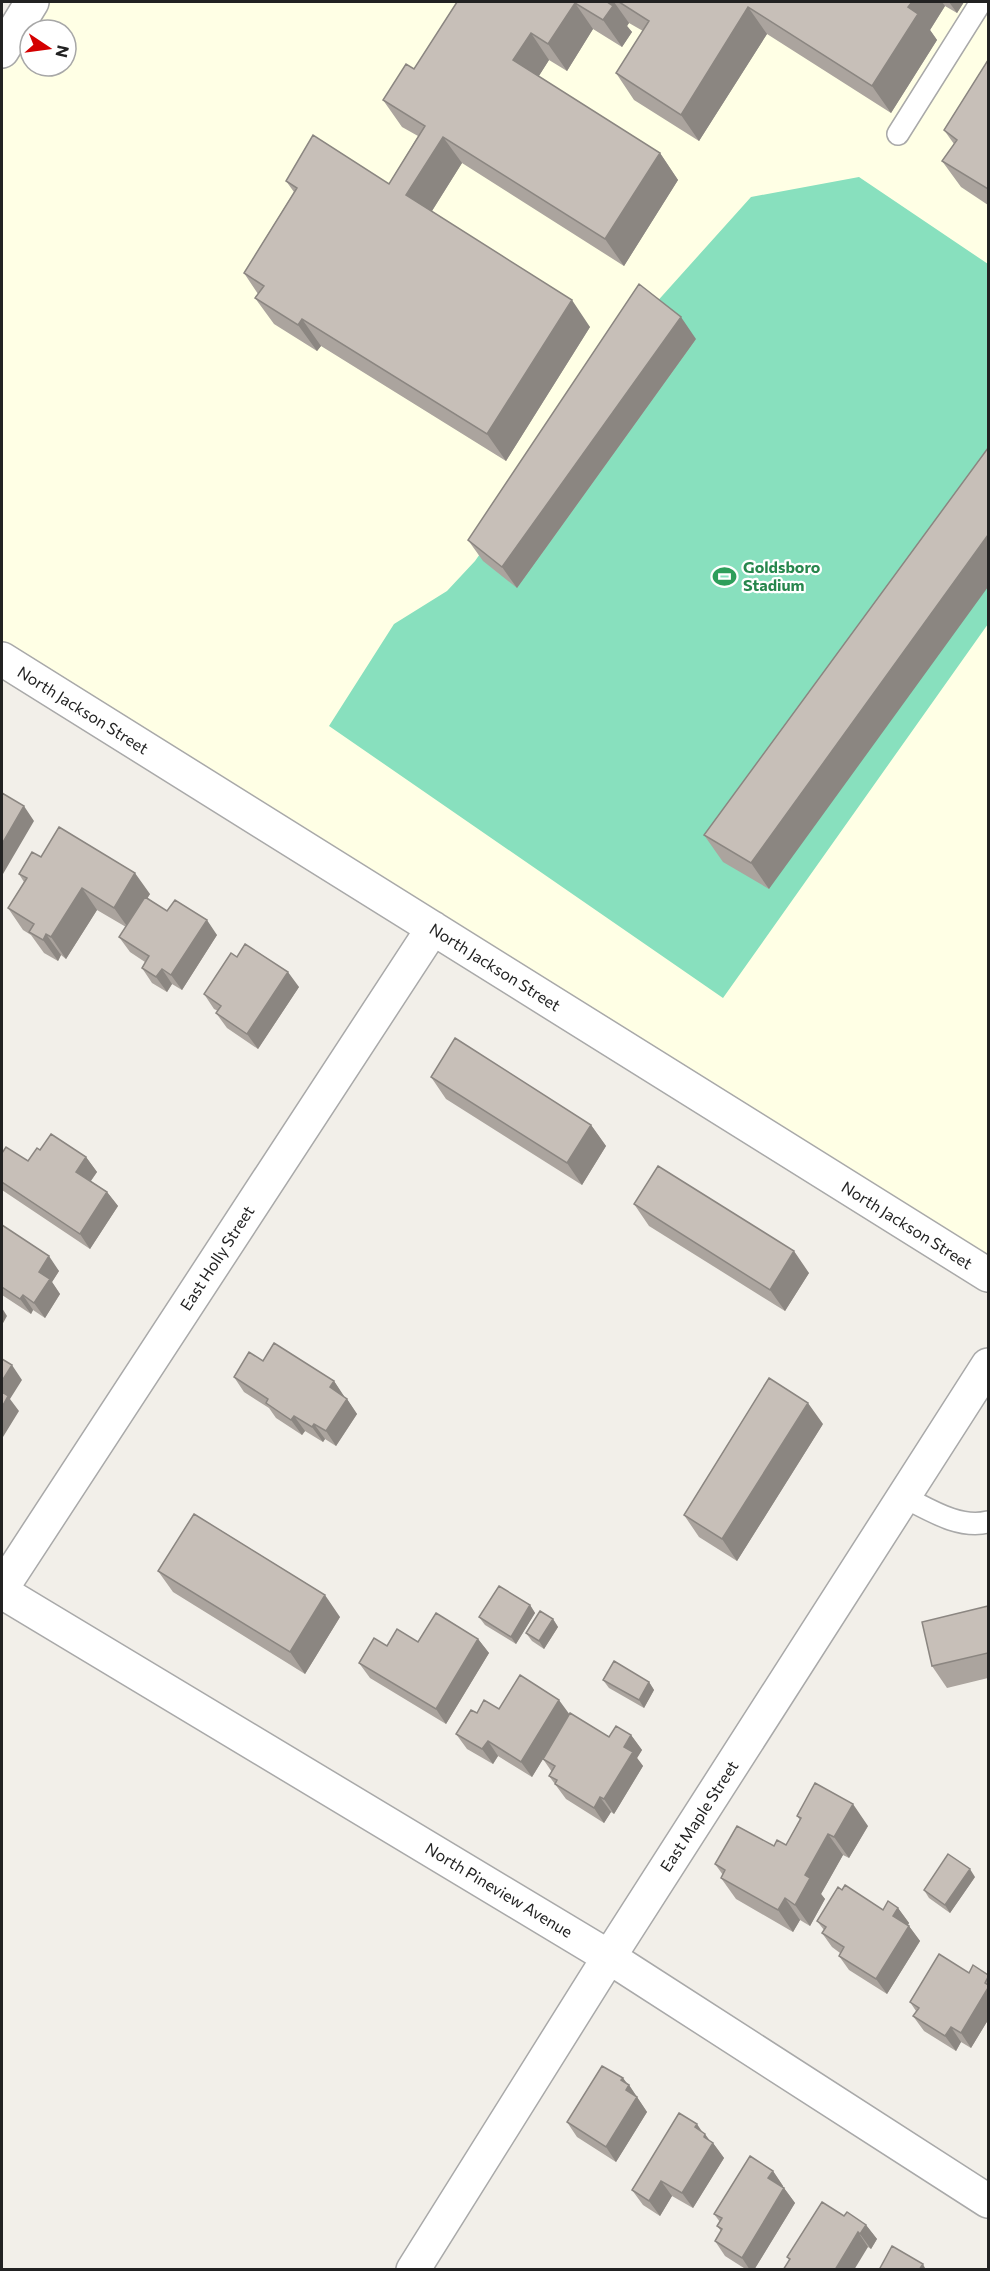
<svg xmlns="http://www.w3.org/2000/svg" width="990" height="2271" viewBox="0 0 990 2271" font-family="Commissioner,sans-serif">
<rect width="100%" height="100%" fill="#f2efe9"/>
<path fill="#ffffe5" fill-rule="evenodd" d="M32 2H988V1275L2 658V51ZM30 30H66V66H30Z"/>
<path fill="#88e0be" d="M859 177 988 264V624L723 998 329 726 394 624 447 591 475 561 654 305 751 197Z"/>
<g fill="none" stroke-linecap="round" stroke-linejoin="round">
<defs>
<path id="service" d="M898 134 981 2
M904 1497C930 1510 959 1529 988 1522"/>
<path id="minor" d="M2 51 32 2
M2 659 988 1275
M2 1588 433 928
M2 1592 609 1957 988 2201
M413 2270 609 1957 988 1365"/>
</defs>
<use href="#service" stroke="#a9a9a9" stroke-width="24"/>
<use href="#minor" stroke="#a9a9a9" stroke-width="36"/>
<use href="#service" stroke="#fff" stroke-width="21"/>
<use href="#minor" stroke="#fff" stroke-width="33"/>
</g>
<path fill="#aba49e" d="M457 2H964L957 13 945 6 930 30 937 40 891 113 767 34 699 141 634 100 616 73 643 31 629 23 627 26 632 32 622 47 593 29 567 71 549 60 538 77 660 153 678 180 624 266 462 163 432 211 590 327 506 461 321 346 317 351 274 324 255 298 258 294 244 273 294 192 286 181 389 184 418 136 402 127 383 100 414 69Z
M988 60V205L961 187 942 161 954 144 944 130Z
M696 339 517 588 483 561 468 540Z
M988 448 769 889 723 862 704 835Z
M41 857 150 894 147 898 167 911 217 935 182 990 172 984 167 992 152 983 142 968 145 962 130 952 119 937 126 927 97 910 66 959 61 955 58 961 44 953 31 935 23 930 8 908 24 882 19 874Z
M237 957 299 987 258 1049 227 1028 216 1013 218 1011 214 1009 204 994Z
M431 1077 591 1125 606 1146 582 1185 446 1099Z
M40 1150 86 1157 97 1172 91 1181 107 1192 118 1206 90 1249 2 1190V1153L28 1161Z
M634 1204 809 1273 785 1311 649 1226Z
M2 1225 59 1271 52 1282 60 1294 45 1318 33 1310 31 1314 2 1295Z
M263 1361 334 1381 344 1397 347 1399 357 1414 336 1446 325 1439 323 1442 305 1431 302 1435 276 1418 269 1408 244 1392 234 1377Z
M823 1424 737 1561 699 1537 684 1515Z
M158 1571 340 1617 305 1674 173 1592Z
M530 1605 535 1613 516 1644 485 1625 479 1617Z
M988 1606V1678L947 1688 932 1666Z
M553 1619 558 1627 544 1649 532 1641 526 1633Z
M478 1639 489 1653 446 1724 370 1678 359 1663 387 1646 418 1642Z
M603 1680 649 1682 654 1690 644 1708 609 1688Z
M499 1709 569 1714 609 1737 631 1735 642 1750 637 1758 643 1766 614 1814 611 1812 604 1823 566 1799 549 1776 552 1772 543 1759 532 1777 498 1756 493 1764 467 1749 456 1734 477 1713Z
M797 1816 868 1826 849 1858 843 1855 821 1894 825 1899 810 1926 800 1920 793 1932 736 1899 721 1878 723 1875 715 1864 774 1846 786 1845 800 1820Z
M975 1877 950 1913 929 1898 924 1890Z
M898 1908 909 1923 908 1925 920 1941 887 1994 849 1970 839 1956 840 1953 832 1947 822 1933 824 1930 817 1921Z
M969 1973 988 1975V2020L971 2048 961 2042 956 2051 924 2031 913 2016 916 2011 910 2002Z
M623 2078 627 2084 629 2085 647 2112 616 2162 577 2137 567 2122Z
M702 2132 711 2142 713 2143 724 2158 693 2208 672 2196 660 2216 643 2205 632 2190Z
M773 2171 783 2186V2187L784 2188 795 2203 754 2270H747L725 2256 715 2241 721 2231 717 2226 720 2222 714 2214Z
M844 2216 866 2225 877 2239 871 2249 868 2247 789 2260 787 2257Z"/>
<path fill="#8b8681" d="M607 2H614L629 23 627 26 632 32 622 47 603 20Z
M912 2H942L945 6 930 30 937 40 891 113 872 86 908 7Z
M949 2H964L957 13Z
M575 3 593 29 567 71 548 44Z
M748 7 767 34 699 141 681 115Z
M531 33 549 60 532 87 513 60Z
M443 137 462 163 425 222 406 195Z
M660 153 678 180 624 266 605 239Z
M572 300 590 327 506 461 487 434Z
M681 317 696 339 517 588 502 567Z
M302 319 321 346 317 351 298 325Z
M988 535V587L769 889 751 863Z
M24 806 34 821 3 874 2 871V844Z
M135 873 150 894 129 929 114 908Z
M82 888 97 910 66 959 51 937Z
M207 920 217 935 182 990 171 975Z
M46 934 61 955 58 961 43 940Z
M162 969 172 984 167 992 156 977Z
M288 972 299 987 258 1049 247 1034Z
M591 1125 606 1146 582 1185 567 1163Z
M86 1157 97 1172 87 1186 76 1172Z
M107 1192 118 1206 90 1249 80 1234Z
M794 1251 809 1273 785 1311 770 1290Z
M49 1256 59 1271 52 1282 60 1294 45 1318 34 1303 39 1272Z
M23 1295 33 1310 31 1314 20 1299Z
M2 1308 7 1316 2 1325Z
M12 1365 22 1380 10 1399 19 1411 3 1437 2 1435V1381Z
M334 1381 344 1396 340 1402 330 1387Z
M347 1399 357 1414 336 1446 326 1431Z
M808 1403 823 1424 737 1561 722 1539Z
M294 1416 305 1431 302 1435 291 1420Z
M314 1424 325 1439 323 1442 312 1427Z
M325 1595 340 1617 305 1674 290 1652Z
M530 1605 535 1613 516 1644 511 1637Z
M553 1619 558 1627 544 1649 539 1641Z
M478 1639 489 1653 446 1724 436 1709Z
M649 1682 654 1690 644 1708 639 1700Z
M559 1700 570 1715 532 1777 521 1762Z
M631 1735 642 1750 637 1758 643 1766 614 1814 604 1799 624 1747Z
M488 1741 498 1756 493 1764 482 1749Z
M600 1797 611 1812 604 1823 594 1808Z
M853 1804 868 1826 849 1858 834 1837Z
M828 1834 843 1855 821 1894 825 1899 810 1926 795 1905 805 1875Z
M970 1869 975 1877 950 1913 945 1905Z
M785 1898 800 1920 793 1932 778 1910Z
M898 1908 909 1923 904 1931 893 1916Z
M909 1926 920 1941 887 1994 876 1979Z
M988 1988V2020L971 2048 961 2033Z
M951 2027 961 2042 956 2051 945 2036Z
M623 2078 629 2086V2085L647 2112 616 2162 606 2147 626 2090 621 2080Z
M697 2124 705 2136V2134L713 2145V2143L724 2158 693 2208 682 2193 695 2127Z
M773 2171 783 2186 779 2193 768 2178Z
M661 2181 672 2196 660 2216 649 2201Z
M784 2188 795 2203 754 2270H750L742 2258Z
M866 2225 877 2239 871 2249 860 2234Z
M858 2232 868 2247 854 2270H835Z
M923 2264 926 2270H919Z"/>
<path fill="#c7bfb8" stroke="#8b8681" stroke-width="1.5" d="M457 2H607L613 6 603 20 575 3 548 44 531 33 513 60 660 153 605 239 443 137 406 195 572 300 487 434 302 319 298 325 255 298 264 286 244 273 297 188 286 181 313 135 389 184 425 126 383 100 406 64 414 69Z
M619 2H912L908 7 918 14 872 86 748 7 681 115 616 73 649 21Z
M988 60V189L942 161 957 140 944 130Z
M639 284 681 317 502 567 468 540Z
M988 448V535L751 863 704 835Z
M2 793 24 806 2 844Z
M59 827 135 873 114 908 82 888 51 937 46 934 43 940 29 932 34 924 8 908 27 878 19 874 32 852 41 857Z
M145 897 167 911 175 900 207 920 171 975 162 969 156 977 142 968 149 956 119 937Z
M245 944 288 972 247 1034 216 1013 221 1006 204 994 231 953 237 957Z
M455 1038 591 1125 567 1163 431 1077Z
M51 1134 86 1157 76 1172 107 1192 80 1234 2 1182V1153L6 1147 28 1161 37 1148 40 1150Z
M658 1166 794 1251 770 1290 634 1204Z
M2 1225 49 1256 39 1272 50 1279 34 1303 23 1295 20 1299 2 1287Z
M274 1343 334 1381 330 1387 347 1399 326 1431 314 1424 312 1427 294 1416 291 1420 266 1403 268 1399 234 1377 249 1352 263 1361Z
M2 1359 12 1365 2 1381Z
M769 1378 808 1403 722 1539 684 1515Z
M2 1392 8 1396 2 1407Z
M194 1514 325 1595 290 1652 158 1571Z
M499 1586 530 1605 511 1637 479 1617Z
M988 1606V1653L932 1666 922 1622Z
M540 1611 553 1619 539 1641 526 1633Z
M436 1613 478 1639 436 1709 359 1663 374 1638 387 1646 397 1629 418 1642Z
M614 1661 649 1682 639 1700 603 1680Z
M520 1675 559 1700 521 1762 488 1741 482 1749 456 1734 471 1710 477 1713 484 1700 499 1709Z
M570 1713 609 1737 616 1726 631 1735 624 1747 633 1752 604 1799 600 1797 594 1808 555 1784 557 1780 549 1776 555 1766 543 1759Z
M815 1783 853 1804 834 1837 828 1834 805 1875 810 1878 795 1905 785 1898 778 1910 721 1878 725 1870 715 1864 737 1826 774 1846 777 1840 786 1845 801 1818 797 1816Z
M948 1854 970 1869 945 1905 924 1890Z
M845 1885 883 1910 888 1901 898 1908 893 1916 909 1926 876 1979 839 1956 844 1947 822 1933 826 1927 817 1921 838 1887 842 1890Z
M939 1954 969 1973 973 1965 988 1975V1977L985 1983 988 1985V1988L961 2033 951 2027 945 2036 913 2016 919 2008 910 2002Z
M602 2066 623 2078 621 2080 629 2085 626 2090 637 2097 606 2147 567 2122Z
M679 2113 697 2124 695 2127 705 2134 704 2137 713 2143 682 2193 661 2181 649 2201 632 2190Z
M750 2156 773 2171 768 2178 784 2188 742 2258 715 2241 722 2229 717 2226 722 2218 714 2214Z
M822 2202 844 2216 847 2212 866 2225 860 2234 858 2232 835 2270H783L790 2259 787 2257Z
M892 2246 923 2264 919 2270H879Z"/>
<defs>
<symbol id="stadium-bare" viewBox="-9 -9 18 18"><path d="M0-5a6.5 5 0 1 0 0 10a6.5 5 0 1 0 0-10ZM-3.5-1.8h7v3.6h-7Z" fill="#2e9e5b" stroke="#fff" stroke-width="2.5" paint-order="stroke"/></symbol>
</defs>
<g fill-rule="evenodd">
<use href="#stadium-bare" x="708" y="560" width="33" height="33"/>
</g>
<g text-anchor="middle" stroke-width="4.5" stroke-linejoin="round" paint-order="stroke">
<g font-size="16" font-weight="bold" fill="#27864d" stroke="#fff" text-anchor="start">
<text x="743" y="573">Goldsboro<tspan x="743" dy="18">Stadium</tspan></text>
</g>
<g font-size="16" fill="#222" stroke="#fff">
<text transform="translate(83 710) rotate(32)" y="6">North Jackson Street</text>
<text transform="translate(495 967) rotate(32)" y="6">North Jackson Street</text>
<text transform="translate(907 1225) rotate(32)" y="6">North Jackson Street</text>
<text transform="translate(217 1258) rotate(-57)" y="6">East Holly Street</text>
<text transform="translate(699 1816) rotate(-57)" y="6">East Maple Street</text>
<text transform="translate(499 1890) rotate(31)" y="6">North Pineview Avenue</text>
</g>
</g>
<rect width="990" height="2271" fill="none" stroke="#222222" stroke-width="6"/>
<g transform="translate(48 48) rotate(103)"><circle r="28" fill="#ffffff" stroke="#a7a7a7" stroke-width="1.5"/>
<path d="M0-4.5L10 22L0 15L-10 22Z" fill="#d40000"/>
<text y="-9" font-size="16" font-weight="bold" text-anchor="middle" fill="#222222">N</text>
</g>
</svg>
